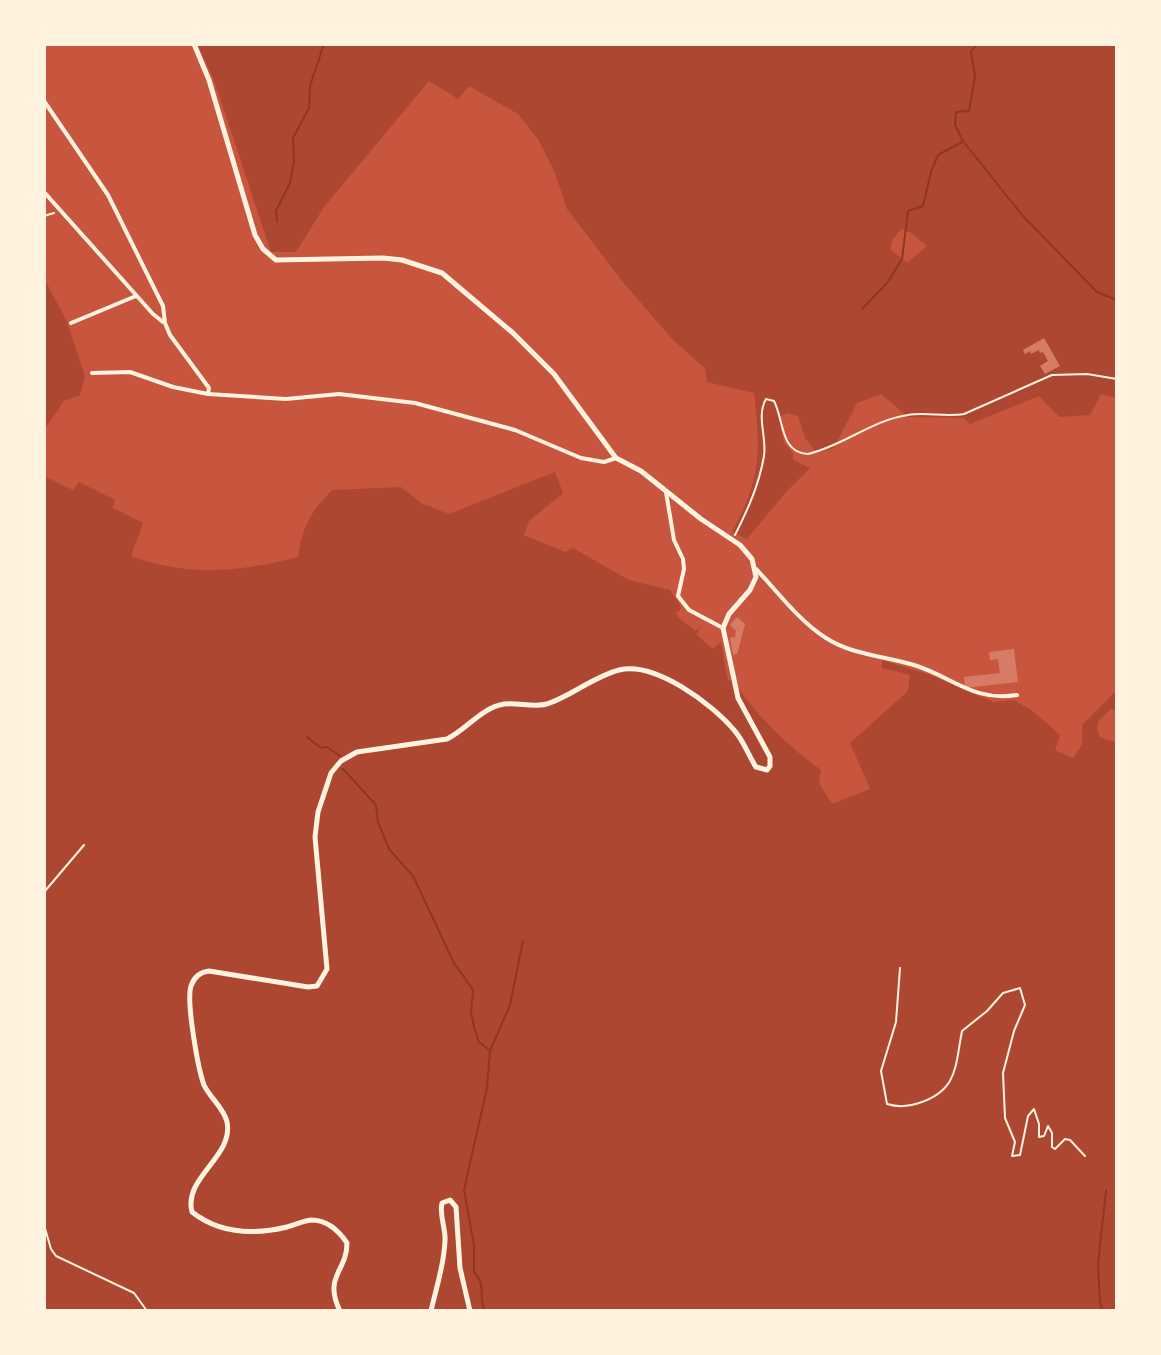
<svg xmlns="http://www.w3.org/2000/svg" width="1161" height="1355" viewBox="0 0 1161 1355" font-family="Barlow,sans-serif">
<rect width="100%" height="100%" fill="#c8553d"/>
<path fill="#ae4732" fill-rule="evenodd" d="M197 44H1117V398L1101 394 1090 415 1059 417 1039 396 970 424 964 418 908 417 881 394 857 403 834 448 817 453 805 438 798 416 787 413 779 417 784 443 793 453V460L810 468 787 491 747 539 732 532C761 479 761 452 754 393L707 382 705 368 673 340 622 281 567 209 555 173 538 139 518 114 469 86 458 99 429 81 324 207 296 252H271L214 80ZM901 229 911 233 927 246 907 263 890 249 893 239Z
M44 278 67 322 85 376 80 395 64 401 44 430Z
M555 472 563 493 529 521 524 535 565 552 573 548 629 580 670 590 681 607 679 612 675 611 678 617 695 631 702 626 696 634 713 649 721 642 728 681 732 679C756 715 786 745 821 770L819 783 832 804 870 789 850 743 908 691 910 675 882 668V660L928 674 994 702 1014 700 1034 712 1060 735 1055 750 1073 758 1082 745V725L1117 690V711L1111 709 1099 720 1097 729 1100 737 1117 743V1311H44V476L73 490 79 482 115 500 113 508 143 523 131 556C188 577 240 572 298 557 303 525 310 513 332 490L401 487 421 503 449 514Z"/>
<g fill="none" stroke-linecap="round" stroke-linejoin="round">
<path stroke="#8f3625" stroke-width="2" d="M977 44 971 52 975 76 969 111 956 112 955 125 963 141 1022 215 1097 292 1117 300
M277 221 276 211 290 183 294 162 293 138 309 108 310 86 324 44
M862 309 888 282 902 259 908 211 923 206 931 172 938 155 962 142
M307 737 321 748 327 747 340 756
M343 769 376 805 378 822 389 849 413 876 454 963 473 990 471 1012 474 1027 479 1042 489 1050
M485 1311C477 1295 488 1288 474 1272V1245L464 1190 487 1088 490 1051 510 1005 523 941
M1103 1311 1100 1303 1098 1264 1106 1190"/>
</g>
<path fill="#d67c66" d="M1044 338 1060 366 1045 374 1040 366 1048 361 1043 352 1040 353 1039 350 1031 354 1030 351 1025 354 1023 350Z
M737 617 745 624 737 654 733 655 730 638 735 637 736 631 730 625Z
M1014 649 1018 682 965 688 964 677 1000 673 998 659 990 660 989 652Z"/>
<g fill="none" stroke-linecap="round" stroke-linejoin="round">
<path stroke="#fff3e0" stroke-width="2" d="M44 216 54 213
M735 535C748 509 759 485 764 456 767 437 756 416 766 399L774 401C784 420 780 453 808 454 843 446 872 420 908 415 926 412 945 417 964 414L1052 375 1087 374 1117 379
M44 902 45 891 84 845
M900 968 896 1022 881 1071 887 1104C897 1107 908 1107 919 1103 958 1090 955 1067 962 1031L987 1011 1003 993 1020 988 1025 1005 1014 1031 1003 1073 1005 1118 1015 1142 1012 1156 1020 1155 1028 1116 1034 1109 1039 1124V1137L1044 1136 1048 1126 1052 1133V1147L1055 1149 1065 1139 1070 1140 1085 1156
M44 1225 51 1249 56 1256 134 1293 147 1311"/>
<path stroke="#fff3e0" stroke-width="4" d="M44 101 108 195 163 306 165 323 170 335 209 388 208 394
M44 192 153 314 163 322
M71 323 136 296
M92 373 130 372 173 387 208 394 286 399 339 394 415 403 515 430 581 458 604 462 616 458
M666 492 674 540 683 559 684 569 678 596 689 610 723 628
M756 569C778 592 799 621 826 638 852 655 885 656 914 665 953 677 973 702 1017 695"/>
<path stroke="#fff3e0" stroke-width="5" d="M194 44 209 80 255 235 263 249 276 260 383 258 402 260 442 273 513 333 554 374 616 458 641 471 701 519 740 545 752 559 756 577 750 590 729 614 723 628 738 698 770 757V766L767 770 756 767C748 755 744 741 734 730 712 704 655 661 619 670 593 677 571 696 547 704 533 708 518 702 504 704 481 708 467 729 447 739L357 752 341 761 331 773 318 812 315 837 327 969 317 986 308 987 209 971C200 972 194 977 191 986 186 1001 198 1069 204 1085 210 1098 224 1108 227 1122 234 1157 183 1177 192 1212 220 1234 254 1235 287 1227 295 1225 303 1221 311 1220 327 1220 339 1231 347 1243 347 1272 323 1276 340 1311
M431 1311C436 1288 444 1266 445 1241 446 1228 439 1216 442 1203L450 1200 456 1207 460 1268 470 1311"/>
</g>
<rect width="1161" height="1355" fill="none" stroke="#fff3e0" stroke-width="92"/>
</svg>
